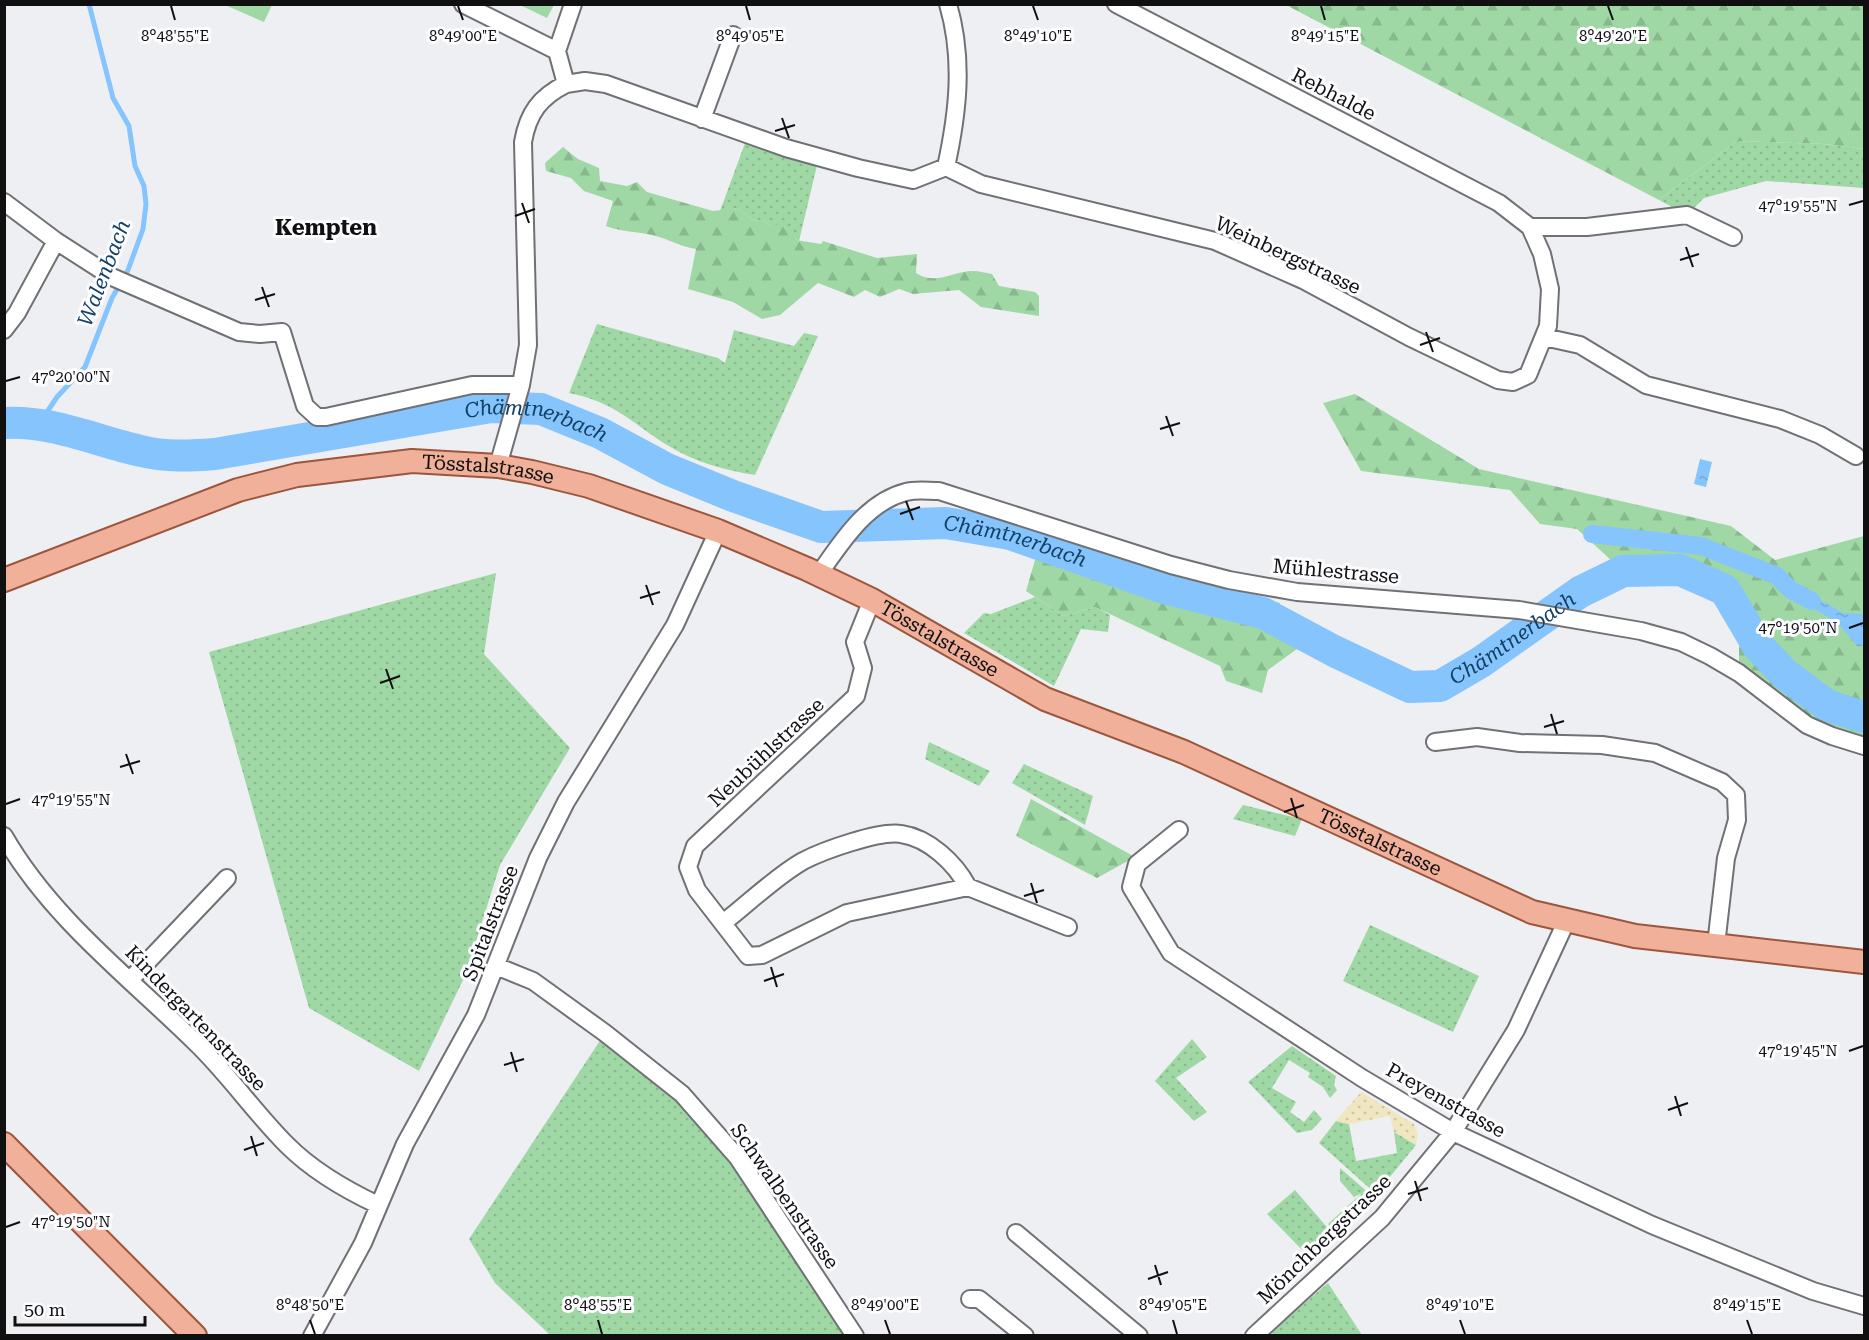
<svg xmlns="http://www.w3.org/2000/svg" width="1869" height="1340" viewBox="0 0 1869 1340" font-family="'Roboto Serif',serif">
<defs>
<pattern id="grass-dots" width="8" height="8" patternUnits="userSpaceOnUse" patternTransform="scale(1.5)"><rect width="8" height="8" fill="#9fd8a5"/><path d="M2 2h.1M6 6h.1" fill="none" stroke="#88b88d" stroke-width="1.8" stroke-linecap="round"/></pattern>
<pattern id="forest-firs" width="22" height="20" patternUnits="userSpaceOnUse" patternTransform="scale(1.5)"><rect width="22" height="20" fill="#9fd8a5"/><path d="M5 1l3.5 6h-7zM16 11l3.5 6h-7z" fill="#88b88d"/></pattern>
<pattern id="sand-dots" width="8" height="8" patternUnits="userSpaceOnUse" patternTransform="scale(1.5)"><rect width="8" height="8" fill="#f0e6c0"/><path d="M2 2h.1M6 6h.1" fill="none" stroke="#cdc4a4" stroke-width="1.8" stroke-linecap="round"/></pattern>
<pattern id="water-ripples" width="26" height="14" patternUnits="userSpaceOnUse" patternTransform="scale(1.5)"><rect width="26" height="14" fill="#85c4fd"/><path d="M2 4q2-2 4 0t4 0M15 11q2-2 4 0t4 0" fill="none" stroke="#72a7d8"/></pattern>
</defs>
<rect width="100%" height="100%" fill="#eeeff3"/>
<path fill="url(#grass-dots)" d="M748 135 819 157 799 241 761 220 754 221 738 208 720 211Z
M1737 141 1824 144 1864 149V188L1766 181 1704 198 1687 215 1659 200Z
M597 324 718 358 725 363 734 330 794 346 804 333 818 336 755 475C723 470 695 462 667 445 632 423 613 401 569 393Z
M496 573 484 654 570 748 500 865 465 976 419 1071 309 1008 209 652Z
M1035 597 1064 616 1095 607 1110 615 1108 632 1081 629 1054 686 964 633 984 613 991 614Z
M929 742 990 771 979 786 925 759Z
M1024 764 1093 796 1085 825 1012 783Z
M1243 805 1302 819 1295 836 1233 819Z
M1370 925 1479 976 1453 1032 1343 981Z
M605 1033 738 1158 855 1335H550L495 1283 469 1239Z
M1192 1039 1207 1057 1176 1078 1207 1112 1194 1121 1155 1081Z
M1292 1046 1336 1076 1334 1085 1337 1090 1330 1098 1323 1087 1308 1077 1310 1073 1289 1060 1272 1088 1296 1102 1290 1112 1304 1122 1314 1110 1322 1119 1312 1130 1297 1133 1248 1082Z
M1336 1121 1349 1124 1356 1161 1397 1153 1394 1132 1416 1145 1376 1194 1319 1143Z
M1340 1168 1371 1195 1335 1233 1328 1224 1362 1193 1354 1197 1340 1181Z
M1295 1190 1332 1233 1310 1258 1267 1214Z
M1328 1283 1362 1335 1275 1336 1271 1332Z"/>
<path fill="url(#forest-firs)" d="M1286 5H1864V149L1824 144 1737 141 1659 200Z
M563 147 578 159 599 168 600 181 627 186 637 182 647 192 713 211 738 208 754 221 761 220 772 226 781 223 792 229 796 240 821 244 823 241 877 258 917 254 916 273C936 286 952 271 973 271 979 271 986 273 992 274L999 286 1035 292 1039 296V316L981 307 959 290 913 294 899 289 880 297 865 290 854 297 818 283 780 315 762 319 733 302 688 289 696 249C682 247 672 241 659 237 641 231 624 233 606 226L613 201 584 191 571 178 546 171 545 163Z
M1355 394 1479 469 1731 526 1775 560 1864 536V746L1832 736 1739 673V617L1725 590 1680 570 1623 571 1577 529 1540 524 1510 490 1361 471 1323 403Z
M1042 536 1208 587 1280 603 1277 625 1304 644 1268 670 1262 693 1226 681 1220 666 1095 607 1064 616 1026 591Z
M1031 799 1135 857 1097 878 1016 836Z"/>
<path fill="url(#sand-dots)" d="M1361 1092 1414 1124 1418 1134 1416 1145 1394 1132 1390 1116 1349 1124 1336 1121Z"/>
<path fill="#9fd8a5" d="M225 5H272L264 22Z
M520 5H554L547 18Z"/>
<path fill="url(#water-ripples)" d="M1700 459 1712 462 1706 487 1694 484Z
M1796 586 1843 613 1864 614V646H1857L1838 623 1789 594Z"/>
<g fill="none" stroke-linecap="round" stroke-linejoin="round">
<path stroke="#85c4fd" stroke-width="5" d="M39 424 57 397 85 367 112 298 128 270 143 229 146 204 144 186 135 166 129 126 113 98 89 4"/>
<path stroke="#85c4fd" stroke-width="18" d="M1592 534 1701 546 1777 576 1791 590 1812 601"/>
<path stroke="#85c4fd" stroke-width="32" id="s1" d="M4 423C51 420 96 441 141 451 166 457 190 456 215 454L491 407 541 409 600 433 667 469 733 496 821 527 946 523 1010 534 1164 588 1263 613 1334 651 1410 687 1440 686 1481 662 1580 592 1623 571 1680 570 1725 590 1758 646 1785 674 1828 706 1864 717"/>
<defs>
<path id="minor" d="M463 4 557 51
M566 84 585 81 606 84 786 148 858 168 913 180 946 167C958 112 964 59 948 4
M702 119 733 35
M946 167 981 184 1215 241 1303 280 1409 337 1498 380 1513 382 1528 375 1548 326 1550 289 1542 254 1530 227 1499 203 1116 4
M4 202 56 241 112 277 239 332 260 334 282 332 305 406 317 417H326L472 385H521
M1530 227H1587L1687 215 1733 237
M4 330 17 313 56 241
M1544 337 1580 345 1646 385 1780 419 1820 435 1856 456
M498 466 521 385 528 345 523 142C528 113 540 97 566 84L557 51 573 4
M819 574C841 543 866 502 906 492 916 489 928 491 939 491L1171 565 1229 580 1297 592 1519 610 1641 631 1681 642 1710 656 1739 673 1807 725 1832 736 1864 746
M872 600 855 642 863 668 856 696 695 846 688 867 697 890 748 956 762 955 847 913 968 887 1068 927
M1435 742 1477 737 1520 743 1602 745 1655 753 1722 782 1736 795 1737 820 1726 858 1716 945
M1179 830 1137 864 1131 887 1171 953 1362 1078 1453 1132 1652 1225 1813 1291 1864 1306
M4 836C51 918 130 978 196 1043 229 1075 255 1113 287 1145 313 1171 346 1190 378 1205
M723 923C749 903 775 877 803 861 822 851 880 830 901 834 929 838 955 863 968 887
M496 966 533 981 605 1033 682 1094 738 1158 855 1336
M130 980 227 878
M1016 1233 1139 1336
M970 1299H979L1025 1336
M312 1336 363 1243 405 1144 476 1015 538 858 566 802 675 625 718 531
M1254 1336 1382 1218 1453 1132 1516 1030 1566 922"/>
<g id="major">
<path id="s2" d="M4 580 238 490 297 475 412 461 498 466 532 472 589 486 718 531 807 569 872 600 1045 699 1184 752 1532 912 1635 936 1864 962"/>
<path d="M4 1144 195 1336"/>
</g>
</defs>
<use href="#minor" stroke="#707175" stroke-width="20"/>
<use href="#major" stroke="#9b563d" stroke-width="26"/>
<use href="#minor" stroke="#fff" stroke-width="16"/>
<use href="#major" stroke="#f0b099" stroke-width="22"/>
</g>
<path fill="none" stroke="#101011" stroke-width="2" d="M171 6 175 20M458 6 463 20M746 6 750 20M1033 6 1038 20M1321 6 1325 20M1608 6 1613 20M782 118 789 138M775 131 795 125M522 203 529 223M1849 205 1863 201M515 216 535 209M1686 247 1693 267M1680 260 1699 254M262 287 269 307M255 300 275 294M1426 332 1433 352M1420 345 1440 338M6 381 20 377M1166 416 1173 436M1160 429 1180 423M906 501 913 520M900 514 920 507M646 585 653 605M640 598 660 592M1849 628 1863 623M386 669 393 689M380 683 400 676M1551 714 1557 734M1544 727 1564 721M126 754 133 774M120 767 140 761M1291 798 1297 818M6 804 20 799M1284 812 1304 805M1031 883 1037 903M1024 896 1044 890M771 967 777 987M764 981 784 974M1849 1051 1863 1046M511 1052 517 1072M504 1065 524 1059M1675 1096 1681 1116M1668 1110 1688 1103M251 1136 257 1156M244 1150 264 1143M1415 1181 1421 1201M1408 1194 1428 1188M6 1227 20 1222M1155 1265 1161 1285M1148 1279 1168 1272M310 1320 315 1334M598 1320 602 1334M885 1320 890 1334M1173 1320 1177 1334M1460 1320 1465 1334M1747 1320 1752 1334"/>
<g text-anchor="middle" stroke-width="6" stroke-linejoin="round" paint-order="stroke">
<g font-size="20" fill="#101011" stroke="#fcfcff">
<text transform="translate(1334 94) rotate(27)" y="7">Rebhalde</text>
<text transform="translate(1288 255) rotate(25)" y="7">Weinbergstrasse</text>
<text dy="7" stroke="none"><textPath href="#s2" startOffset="504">Tösstalstrasse</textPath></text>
<text transform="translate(1336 571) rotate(5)" y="7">Mühlestrasse</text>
<text dy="7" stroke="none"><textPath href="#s2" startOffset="990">Tösstalstrasse</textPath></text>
<text transform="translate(766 752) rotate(-43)" y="7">Neubühlstrasse</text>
<text dy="7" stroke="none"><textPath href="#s2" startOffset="1476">Tösstalstrasse</textPath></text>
<text transform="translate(490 923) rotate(-69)" y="7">Spitalstrasse</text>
<text transform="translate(196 1018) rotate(46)" y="7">Kindergartenstrasse</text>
<text transform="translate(1446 1100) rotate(29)" y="7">Preyenstrasse</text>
<text transform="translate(785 1196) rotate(55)" y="7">Schwalbenstrasse</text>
<text transform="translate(1324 1239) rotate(-44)" y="7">Mönchbergstrasse</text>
</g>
<g font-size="21" font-style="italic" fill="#134166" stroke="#fcfcff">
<text transform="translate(104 273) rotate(-69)" y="7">Walenbach</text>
<text dy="7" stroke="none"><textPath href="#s1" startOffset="542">Chämtnerbach</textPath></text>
<text dy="7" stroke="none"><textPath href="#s1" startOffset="1046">Chämtnerbach</textPath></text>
<text dy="7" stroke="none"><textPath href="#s1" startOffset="1586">Chämtnerbach</textPath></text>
</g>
<g font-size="22" font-weight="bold" fill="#101011" stroke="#fcfcff">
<text x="326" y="235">Kempten</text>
</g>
</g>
<g font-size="15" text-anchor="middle" fill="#101011" stroke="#fcfcff" stroke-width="6" stroke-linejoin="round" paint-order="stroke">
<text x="175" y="41">8°48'55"E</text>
<text x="463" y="41">8°49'00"E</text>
<text x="750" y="41">8°49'05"E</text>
<text x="1038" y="41">8°49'10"E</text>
<text x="1325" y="41">8°49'15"E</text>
<text x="1613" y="41">8°49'20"E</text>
<text x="1798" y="211">47°19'55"N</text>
<text x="71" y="382">47°20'00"N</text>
<text x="1798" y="633">47°19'50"N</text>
<text x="71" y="805">47°19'55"N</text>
<text x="1798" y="1056">47°19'45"N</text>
<text x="71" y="1227">47°19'50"N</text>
<text x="310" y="1310">8°48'50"E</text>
<text x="598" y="1310">8°48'55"E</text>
<text x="885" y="1310">8°49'00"E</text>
<text x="1173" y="1310">8°49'05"E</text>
<text x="1460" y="1310">8°49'10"E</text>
<text x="1747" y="1310">8°49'15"E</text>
</g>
<rect width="1869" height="1340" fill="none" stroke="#101011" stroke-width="12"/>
<path d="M15 1316v9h130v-9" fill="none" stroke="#101011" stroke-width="3"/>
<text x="24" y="1316" font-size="18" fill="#101011" stroke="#fcfcff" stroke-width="4.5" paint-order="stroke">50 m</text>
</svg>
